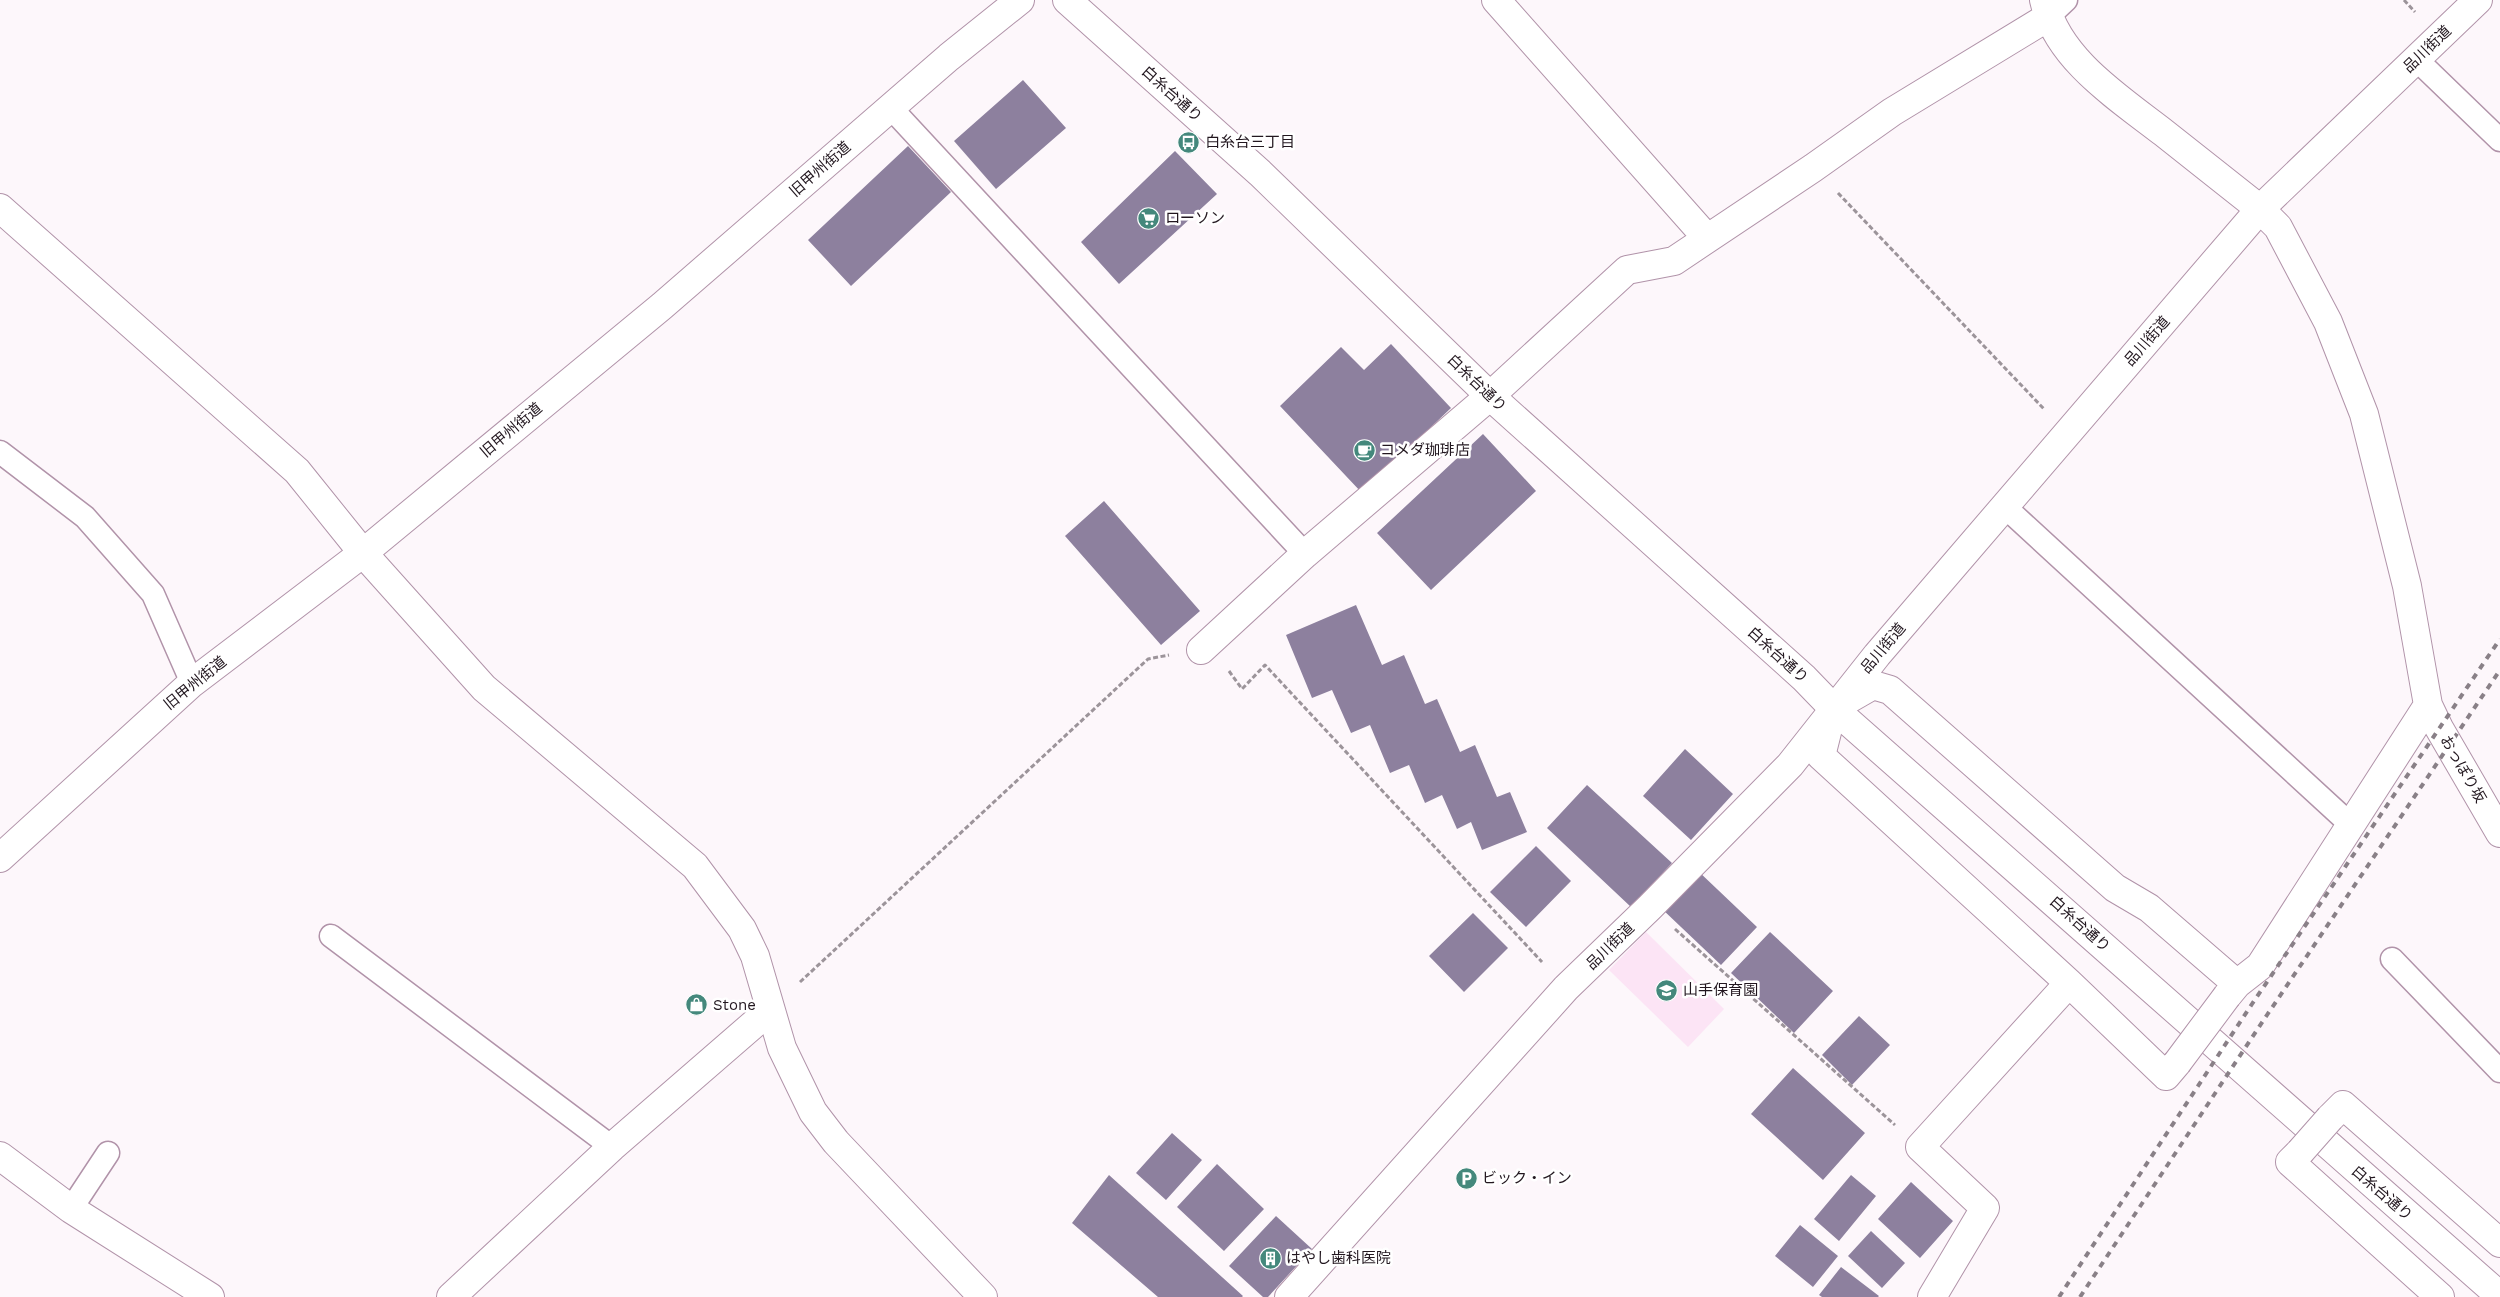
<svg xmlns="http://www.w3.org/2000/svg" width="2500" height="1297" viewBox="0 0 2500 1297" font-family="'Work Sans','Noto Sans JP',sans-serif">
<rect width="100%" height="100%" fill="#fdf7fb"/>
<path fill="#fce4f5" d="M1646 932 1724 1009 1688 1047 1609 970Z"/>
<path fill="#8d809e" d="M1023 80 1066 128 996 189 954 141Z
M908 146 951 192 851 286 808 240Z
M1175 151 1217 194 1119 284 1081 242Z
M1391 344 1451 408 1362 493 1280 406 1341 347 1364 370Z
M1483 434 1536 491 1431 590 1377 533Z
M1104 501 1200 611 1161 645 1065 536Z
M1356 605 1382 665 1404 655 1425 704 1437 699 1460 752 1475 745 1497 797 1510 792 1527 832 1482 850 1471 822 1457 829 1442 795 1425 803 1409 765 1390 773 1370 725 1351 733 1332 690 1312 698 1286 635Z
M1685 749 1733 794 1691 840 1643 796Z
M1587 785 1672 863 1631 907 1547 828Z
M1536 846 1571 881 1526 927 1490 892Z
M1697 870 1757 927 1721 965 1661 908Z
M1473 913 1508 948 1464 992 1429 956Z
M1770 932 1833 991 1794 1033 1731 973Z
M1859 1016 1890 1045 1852 1085 1822 1055Z
M1793 1068 1865 1133 1823 1180 1751 1114Z
M1172 1133 1202 1160 1166 1200 1136 1173Z
M1217 1164 1264 1209 1224 1251 1177 1207Z
M1109 1175 1243 1296 1242 1297H1158L1072 1223Z
M1851 1175 1876 1196 1839 1241 1814 1219Z
M1911 1182 1953 1221 1920 1258 1878 1219Z
M1276 1216 1312 1249 1268 1297H1263L1229 1266Z
M1800 1225 1838 1256 1813 1287 1775 1256Z
M1871 1231 1905 1263 1882 1288 1848 1256Z
M1841 1267 1879 1296 1878 1297H1822L1819 1295Z"/>
<g fill="none" stroke-linecap="round" stroke-linejoin="round">
<defs>
<path id="lane" d="M2048 17 2066 0
M2417 60 2500 140
M891 108 1305 554
M0 452 85 517 153 594 192 683
M2004 506 2351 825
M331 936 612 1147
M2392 959 2500 1071
M71 1209 108 1153"/>
<path id="street" d="M1496 0 1707 238
M2044 0C2057 59 2119 98 2164 133 2196 158 2228 184 2260 209L2278 227 2328 322 2364 414 2407 586 2428 705 2439 728 2500 833
M0 208 297 471 363 553
M1201 650 1305 554 1490 396 1627 270 1674 261 1813 168 1892 112 2048 17
M2227 996 2237 984 2260 966 2428 705
M2177 1063 2166 1076 2069 983 1821 756 1833 708 1873 685 1890 690 2115 888 2149 908 2237 984
M2330 1118 2343 1105 2500 1243
M2300 1152 2290 1162 2440 1297
M0 1156 71 1209 210 1297
M451 1297 612 1147 770 1010
M1289 1297 1566 988 1650 907 1790 765 1877 655 2260 209 2478 0
M1932 1297 1985 1208 1920 1147 2069 983"/>
<path id="secondary" d="M1067 0 1260 173 1490 396 1804 678 1833 708 2500 1296
M363 553 484 688 695 866 742 929 755 956 782 1048 813 1112 836 1142 983 1297
M0 858 192 683 363 553 662 306 949 57 1020 0"/>
</defs>
<use href="#lane" stroke="#b193a9" stroke-width="25"/>
<use href="#street" stroke="#b193a9" stroke-width="30"/>
<use href="#secondary" stroke="#b193a9" stroke-width="30"/>
<path stroke="#9c949a" stroke-width="3" stroke-dasharray="5 2.5" stroke-linecap="butt" d="M2404 0 2415 12
M1838 193 2044 409
M1229 671 1242 689 1265 665 1542 962
M1675 929 1895 1125
M800 982 1148 659 1169 655"/>
<use href="#lane" stroke="#fff" stroke-width="22"/>
<use href="#street" stroke="#fff" stroke-width="28"/>
<use href="#secondary" stroke="#fff" stroke-width="28"/>
<path stroke="#898087" stroke-width="4" stroke-dasharray="6 6" stroke-linecap="butt" d="M2059 1297 2252 1004 2500 639
M2080 1297 2267 1015 2500 670"/>
<defs>
<path id="street-bridge" d="M2177 1063 2227 996
M2300 1152 2330 1118"/>
</defs>
<use href="#street-bridge" stroke="#b193a9" stroke-width="30" stroke-linecap="butt"/>
<use href="#street-bridge" stroke="#fff" stroke-width="28"/>
</g>
<defs>
<symbol id="bus-disc" viewBox="-11 -11 22 22"><circle r="9.5" fill="#44887c" stroke="#fff"/><path d="M-5-6H5V4H4V6H2V4H-2V6H-4V4H-5ZM-3.5-4V0h7V-4ZM-3.5 1.2v1.5H-2V1.2ZM2 1.2v1.5H3.5V1.2Z" fill="#fff"/></symbol>
<symbol id="supermarket-disc" viewBox="-11 -11 22 22"><circle r="9.5" fill="#44887c" stroke="#fff"/><path d="M-6-5.5h2.5l.6 2H6L4.5 2H-2.5L-4.4-4H-6ZM-1.5 3.2a1.3 1.3 0 1 0 .1 0ZM3 3.2a1.3 1.3 0 1 0 .1 0Z" fill="#fff"/></symbol>
<symbol id="cafe-disc" viewBox="-11 -11 22 22"><circle r="9.5" fill="#44887c" stroke="#fff"/><path d="M-5.5-4.5H6V0H3Q3 3.5 0 3.5H-2.5Q-5.5 3.5-5.5 0ZM3-3.2v2h1.7v-2ZM-6 4.5H4V6H-6Z" fill="#fff"/></symbol>
<symbol id="school-disc" viewBox="-11 -11 22 22"><circle r="9.5" fill="#44887c" stroke="#fff"/><path d="M0-5L7-2L0 1L-7-2ZM-4 1L0 2.5L4 1V4Q0 6-4 4Z" fill="#fff"/></symbol>
<symbol id="shop-disc" viewBox="-11 -11 22 22"><circle r="9.5" fill="#44887c" stroke="#fff"/><path d="M-5-2.5h2.3a2.7 3.5 0 0 1 5.4 0H5L5.5 6h-11ZM-1.5-2.5h3a1.5 2.3 0 0 0-3 0Z" fill="#fff"/></symbol>
<symbol id="parking-disc" viewBox="-11 -11 22 22"><circle r="9.5" fill="#44887c" stroke="#fff"/><path d="M-3.5-5.5H1a3.5 3.5 0 0 1 0 7H-1V5.5H-3.5ZM-1-3.4V-.6H.8a1.4 1.4 0 0 0 0-2.8Z" fill="#fff"/></symbol>
<symbol id="building-disc" viewBox="-11 -11 22 22"><circle r="9.5" fill="#44887c" stroke="#fff"/><path d="M-4-6H4V6H1V3H-1V6H-4ZM-2.5-4.3h1.7v1.8h-1.7ZM.8-4.3h1.7v1.8H.8ZM-2.5-1h1.7V.8h-1.7ZM.8-1h1.7V.8H.8Z" fill="#fff"/></symbol>
</defs>
<g fill-rule="evenodd">
<use href="#bus-disc" x="1176" y="130" width="25" height="25"/>
<use href="#supermarket-disc" x="1136" y="206" width="25" height="25"/>
<use href="#cafe-disc" x="1352" y="438" width="25" height="25"/>
<use href="#school-disc" x="1654" y="978" width="25" height="25"/>
<use href="#shop-disc" x="684" y="992" width="25" height="25"/>
<use href="#parking-disc" x="1454" y="1166" width="25" height="25"/>
<use href="#building-disc" x="1258" y="1246" width="25" height="25"/>
</g>
<g text-anchor="middle" stroke-width="5" stroke-linejoin="round" paint-order="stroke">
<g font-size="15" fill="#22171f" stroke="#fff">
<text transform="translate(2427 49) rotate(-44)" y="5">品川街道</text>
<text transform="translate(1172 94) rotate(42)" y="5">白糸台通り</text>
<text transform="translate(820 169) rotate(-41)" y="5">旧甲州街道</text>
<text transform="translate(2147 341) rotate(-49)" y="5">品川街道</text>
<text transform="translate(1477 383) rotate(44)" y="5">白糸台通り</text>
<text transform="translate(511 430) rotate(-40)" y="5">旧甲州街道</text>
<text transform="translate(1883 648) rotate(-50)" y="5">品川街道</text>
<text transform="translate(1778 655) rotate(42)" y="5">白糸台通り</text>
<text transform="translate(195 683) rotate(-39)" y="5">旧甲州街道</text>
<text transform="translate(2463 769) rotate(60)" y="5">おっぽり坂</text>
<text transform="translate(2080 924) rotate(42)" y="5">白糸台通り</text>
<text transform="translate(1610 946) rotate(-44)" y="5">品川街道</text>
<text transform="translate(2382 1193) rotate(41)" y="5">白糸台通り</text>
</g>
<g font-size="15" fill="#22171f" stroke="#fff" text-anchor="start">
<text x="1205" y="147">白糸台三丁目</text>
<text x="1165" y="223">ローソン</text>
<text x="1380" y="455">コメダ珈琲店</text>
<text x="1683" y="995">山手保育園</text>
<text x="713" y="1010">Stone</text>
<text x="1482" y="1183">ビック・イン</text>
<text x="1286" y="1263">はやし歯科医院</text>
</g>
</g>
</svg>
